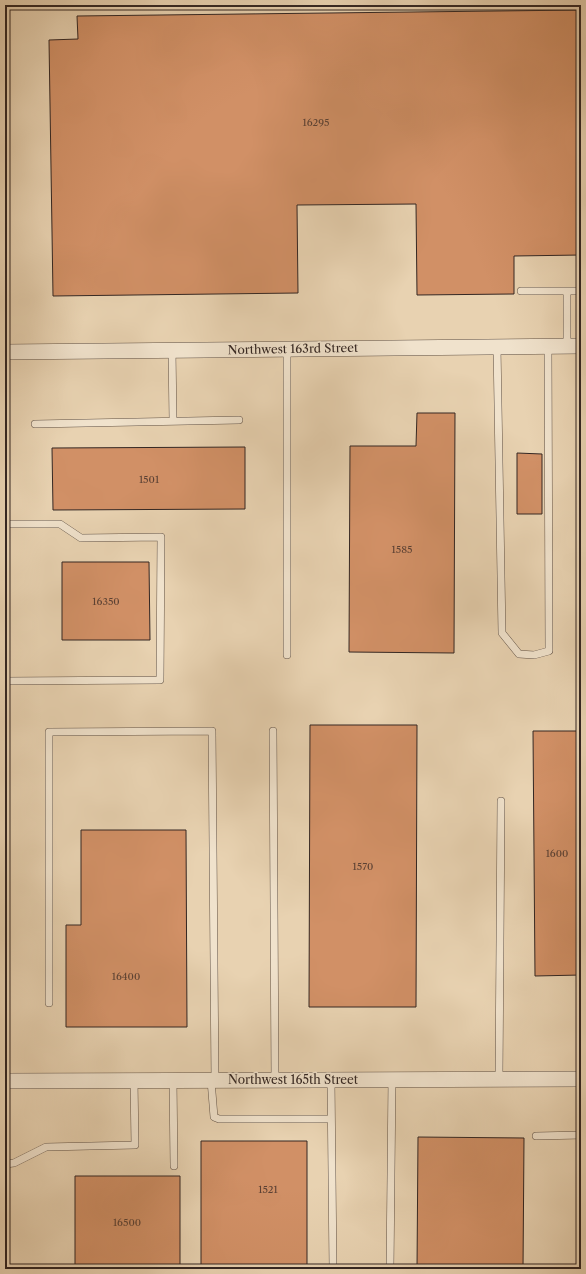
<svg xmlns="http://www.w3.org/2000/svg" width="586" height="1274" viewBox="0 0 586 1274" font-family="'Libre Caslon Text',serif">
<rect width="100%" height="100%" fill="#e8d2b1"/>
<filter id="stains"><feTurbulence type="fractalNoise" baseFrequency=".005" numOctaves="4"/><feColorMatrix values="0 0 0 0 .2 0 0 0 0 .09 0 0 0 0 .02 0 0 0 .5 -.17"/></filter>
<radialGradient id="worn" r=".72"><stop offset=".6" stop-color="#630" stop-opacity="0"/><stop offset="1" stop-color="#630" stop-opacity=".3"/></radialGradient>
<path fill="#d19066" stroke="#342723" d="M581 10V255L514 256V294L417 295 416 204 297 205 298 293 53 296 49 40 78 39 77 16Z
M417 413H455L454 653 349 652 350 446H416Z
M245 447V509L53 510 52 448Z
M517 453 542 454V514H517Z
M62 562H149L150 640H62Z
M310 725H417L416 1007H309Z
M533 731H581V975L535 976Z
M81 830H186L187 1027H66V925H81Z
M418 1137 524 1138 523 1269H417Z
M201 1141H307V1269H201Z
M75 1176H180V1269H75Z"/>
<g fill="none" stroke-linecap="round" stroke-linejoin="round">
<defs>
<path id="service" d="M521 291H581
M567 291V346
M497 347 502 633 519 654 534 655 549 651 548 347
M172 350 173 421
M35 424 239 420
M5 524H60L81 538 161 537 160 680 5 681
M287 655V349
M273 731 275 1080
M49 1003V732L212 731 215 1080
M499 1079 501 801
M173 1080 174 1166
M211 1080 214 1117 219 1119H331
M331 1080 333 1269
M536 1136 581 1135
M5 1164 14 1163 46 1147 135 1145 134 1080
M390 1269 392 1079"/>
<path id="minor" d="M5 352 581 346
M5 1081 581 1079"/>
</defs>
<use href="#service" stroke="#615246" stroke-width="8"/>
<use href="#minor" stroke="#615246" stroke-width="16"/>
<use href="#service" stroke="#f0e2cc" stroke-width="7"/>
<use href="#minor" stroke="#f0e2cc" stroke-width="15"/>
</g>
<g text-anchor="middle" stroke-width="3" stroke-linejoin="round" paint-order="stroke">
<g font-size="10" fill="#5b4134">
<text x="316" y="126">16295</text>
<text x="149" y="483">1501</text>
<text x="402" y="553">1585</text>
<text x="106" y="605">16350</text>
<text x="557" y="857">1600</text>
<text x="363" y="870">1570</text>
<text x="126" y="980">16400</text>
<text x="268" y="1193">1521</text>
<text x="127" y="1226">16500</text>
</g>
<g font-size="12" fill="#342723" stroke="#f0e2cc">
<text transform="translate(293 349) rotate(-1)" y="4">Northwest 163rd Street</text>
<text x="293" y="1084">Northwest 165th Street</text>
</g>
</g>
<rect width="586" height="1274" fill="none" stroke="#e8d2b1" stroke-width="20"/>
<rect x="6" y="6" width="574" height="1262" fill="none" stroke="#342723" stroke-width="2"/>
<rect x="10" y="10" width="566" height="1254" fill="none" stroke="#342723"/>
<rect width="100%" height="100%" filter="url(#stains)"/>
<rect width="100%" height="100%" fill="url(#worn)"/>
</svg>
